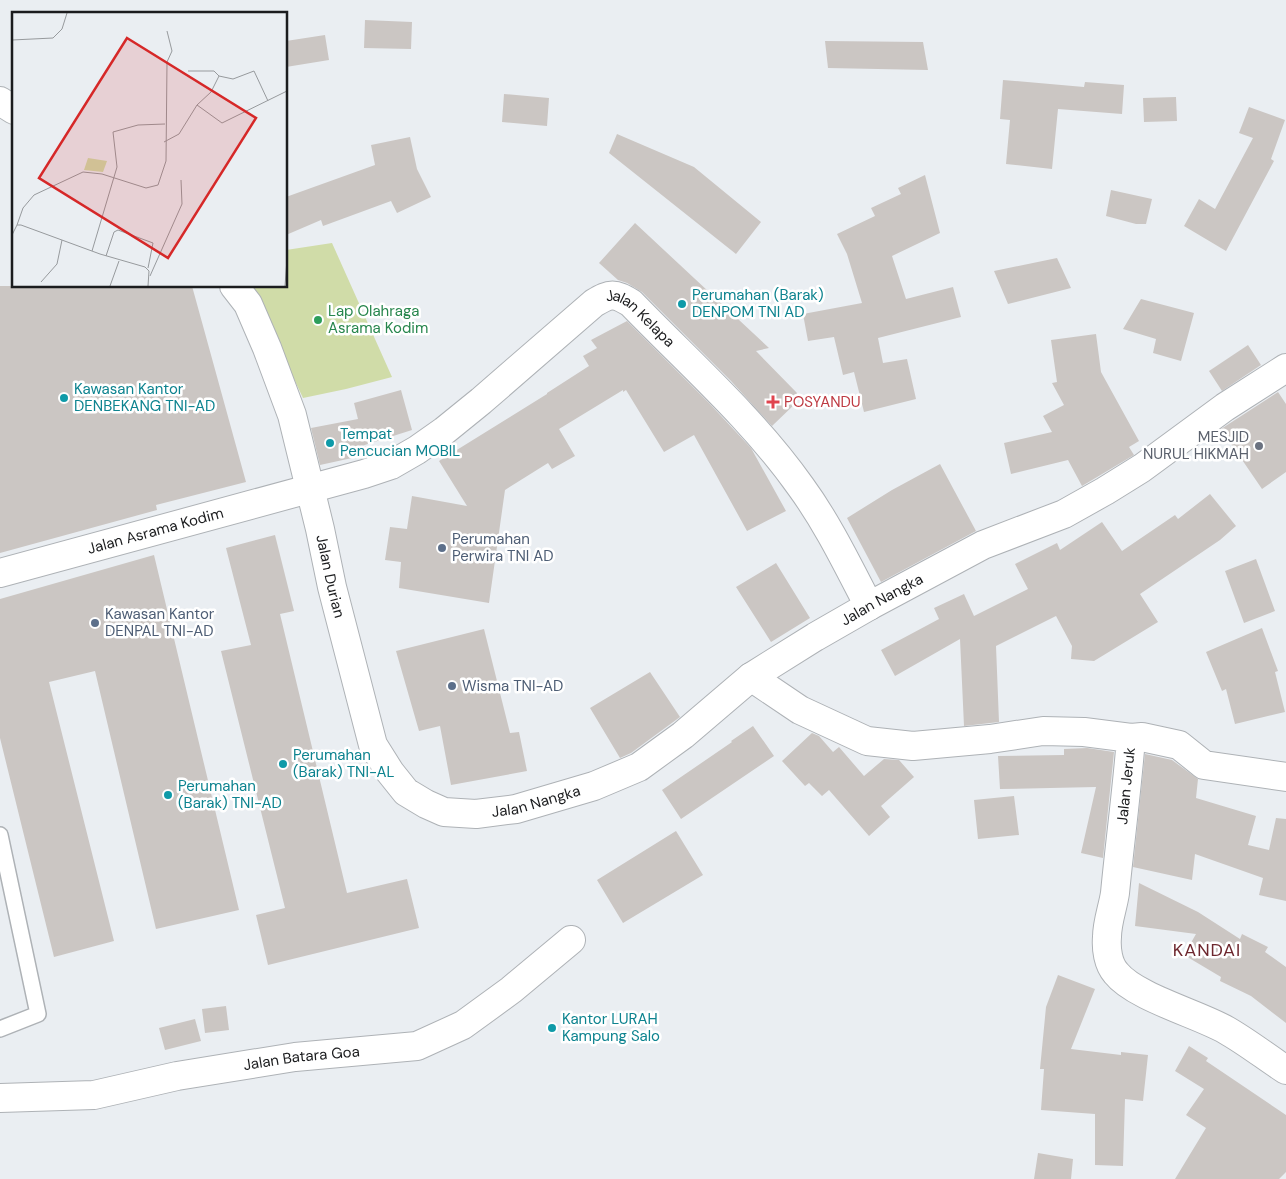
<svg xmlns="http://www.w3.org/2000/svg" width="1286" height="1179" viewBox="0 0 1286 1179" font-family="'DM Sans',sans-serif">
<rect width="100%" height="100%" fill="#eaeef2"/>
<path fill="#d0dca8" d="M332 243 392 377 346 389 303 398 250 286H286V250Z"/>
<path fill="#cbc6c3" d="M365 20 412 22 411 49 364 48Z
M325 35 329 60 286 67V41Z
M825 41 923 42 928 70 828 68Z
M1003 80 1084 87 1085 82 1124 85 1122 114 1058 109 1052 169 1006 164 1010 120 1000 119Z
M504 94 549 98 547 126 502 122Z
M1176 97 1177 121 1144 122 1143 98Z
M1249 107 1285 120 1271 159 1274 161 1226 251 1184 226 1199 199 1215 209 1253 138 1239 133Z
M617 134 694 167 761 222 736 254 609 153Z
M410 137 417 169 431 197 397 213 391 201 323 226 321 220 286 235V197L375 165 371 145Z
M925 175 940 233 892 256 906 299 953 287 961 317 878 338 883 363 907 359 916 399 864 412 854 372 843 375 834 337 808 341 803 314 862 303 847 254 837 234 875 216 871 208 901 194 898 188Z
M1111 190 1152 199 1146 224H1136L1106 216Z
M635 223 769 348 756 351 797 393V402L772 426 731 381 642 292 627 283 618 280 599 263Z
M1057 258 1071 288 1008 304 994 271Z
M0 286H192L246 482 156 505 157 510 0 553Z
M1141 299 1194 313 1181 361 1153 353 1156 339 1123 329Z
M627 321 709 403 751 448 786 511 747 531 694 435 664 452 626 390 623 392V390L559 429 575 456 552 469 548 463 505 490 489 603 399 588 401 562 385 560 390 527 407 529 412 496 467 506 439 461 547 394V393L589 366 583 356 597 348 591 340Z
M1096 334 1101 372 1139 441 1129 447 1134 455 1082 486 1068 460 1011 474 1004 443 1052 432 1043 416 1064 405 1052 383 1057 382 1051 340Z
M1248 345 1261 365 1222 391 1209 371Z
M401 390 412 430 349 450 352 458 320 465 311 428 358 419 354 403Z
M1278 392 1286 404V472L1262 489 1221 429Z
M940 464 976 531 881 582 847 518 892 490Z
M1210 494 1236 526 1220 540 1140 594 1158 622 1094 661 1071 659 1072 646 1056 616 996 646 999 722 964 726 960 639 895 676 881 650 939 619 934 608 964 594 974 616 1028 589 1015 564 1057 543 1060 550 1102 522 1122 551 1175 515 1178 519Z
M275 535 294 611 280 614 347 893 407 879 419 928 268 965 256 915 285 908 221 651 251 645 226 548Z
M154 555 239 910 156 929 95 671 49 682 114 941 54 957 0 738V599Z
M1256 559 1275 611 1244 623 1225 571Z
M776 563 810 618 771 642 736 587Z
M1262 628 1278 671 1275 672 1285 712 1235 724 1226 689 1222 691 1206 652Z
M484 629 510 733 519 732 527 771 451 785 440 726 419 731 396 651Z
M650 672 680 717 631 753 620 758 590 708Z
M753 726 774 756 681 819 662 790 732 742 731 741Z
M812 733 819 736 833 752 839 747 864 776 884 759 899 760 914 777 881 806 890 817 869 836 829 790 822 796 809 783 805 786 782 761Z
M1087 748 1114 752 1103 858 1081 853 1096 787 1000 789 998 756 1064 755V749Z
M1145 754 1172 760 1198 779 1196 798 1256 816 1248 845 1269 850 1276 818 1286 819V901L1259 895 1263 878 1195 854 1192 880 1133 867Z
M1014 796 1019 835 978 839 974 800Z
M676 831 703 875 623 923 597 880Z
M1139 883 1198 912 1240 939 1242 934 1268 947 1265 952 1286 967V1023L1251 996 1220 981 1221 977 1184 955 1196 934 1135 926Z
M1058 975 1095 989 1071 1049 1121 1055V1052L1148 1055 1143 1101 1125 1099 1123 1166 1095 1165V1114L1041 1110 1044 1069H1040L1046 1007Z
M226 1006 229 1030 205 1033 202 1009Z
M195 1019 201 1041 165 1050 159 1028Z
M1189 1046 1208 1058 1206 1061 1286 1115V1172L1279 1179H1175L1206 1128 1186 1115 1204 1089 1175 1071Z
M1038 1153 1073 1159 1071 1179H1034Z"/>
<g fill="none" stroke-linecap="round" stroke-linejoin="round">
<defs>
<path id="service" d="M0 835 38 1014 0 1029"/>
<g id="minor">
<path d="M0 101 14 110"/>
<path id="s1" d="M234 286 248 304 267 348 292 415 320 529 332 587 373 745 390 772 406 792 426 804 444 812 476 814 516 809 594 786 639 767 683 735 751 677 815 637 869 606 983 545 1064 514 1105 491 1142 468 1225 407 1286 368"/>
<path id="s2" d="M0 573 364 474 391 465 417 450 444 431 481 401 594 303C611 293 614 293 631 303 689 363 753 419 801 487 828 524 848 566 869 606"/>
<path d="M751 677 800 710 867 741 913 746 990 739 1043 731 1084 732 1131 738C1127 790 1120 841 1115 893 1113 907 1107 922 1107 937 1106 949 1108 964 1116 973 1135 997 1198 1014 1226 1030 1247 1042 1266 1057 1286 1070"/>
<path d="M1131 738 1142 737 1179 745 1204 765 1286 777"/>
<path id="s3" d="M0 1098 94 1095 177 1076 295 1057 417 1046 463 1025 511 990 571 940"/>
</g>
</defs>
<use href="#service" stroke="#aeb2b6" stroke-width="18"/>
<use href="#minor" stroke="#aeb2b6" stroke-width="30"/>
<use href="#service" stroke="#fff" stroke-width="15"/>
<use href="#minor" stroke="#fff" stroke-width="28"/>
</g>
<g fill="#0f9aa8" stroke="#fff" stroke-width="2">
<circle cx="682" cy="304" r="5"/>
<circle cx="64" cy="398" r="5"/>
<circle cx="330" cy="443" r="5"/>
<circle cx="283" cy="764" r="5"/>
<circle cx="168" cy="795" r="5"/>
<circle cx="552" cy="1028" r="5"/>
</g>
<circle fill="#2e9e5b" stroke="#fff" stroke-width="2" cx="318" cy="320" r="5"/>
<path fill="#e0444e" stroke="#fff" stroke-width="2" d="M770.5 394.5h5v5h5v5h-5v5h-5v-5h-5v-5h5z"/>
<circle fill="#6b7280" stroke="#fff" stroke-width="2" cx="1259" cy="446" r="5"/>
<g fill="#5c6f8a" stroke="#fff" stroke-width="2">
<circle cx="442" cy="548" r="5"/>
<circle cx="95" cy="623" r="5"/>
<circle cx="452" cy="686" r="5"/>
</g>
<g text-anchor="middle" stroke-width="5" stroke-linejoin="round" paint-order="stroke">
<g font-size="15" fill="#0d838f" stroke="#fff" text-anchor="start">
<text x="692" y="300">Perumahan (Barak)<tspan x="692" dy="17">DENPOM TNI AD</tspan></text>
<text x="74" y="394">Kawasan Kantor<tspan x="74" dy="17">DENBEKANG TNI-AD</tspan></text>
<text x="340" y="439">Tempat<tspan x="340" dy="17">Pencucian MOBIL</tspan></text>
<text x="293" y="760">Perumahan<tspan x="293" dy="17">(Barak) TNI-AL</tspan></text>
<text x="178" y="791">Perumahan<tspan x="178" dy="17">(Barak) TNI-AD</tspan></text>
<text x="562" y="1024">Kantor LURAH<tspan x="562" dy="17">Kampung Salo</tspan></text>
</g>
<g font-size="15" fill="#27864d" stroke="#fff" text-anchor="start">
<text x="328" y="316">Lap Olahraga<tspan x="328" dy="17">Asrama Kodim</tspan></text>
</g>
<g font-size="15" fill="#1b1c1e" stroke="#fff">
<text dy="5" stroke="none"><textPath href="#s2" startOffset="722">Jalan Kelapa</textPath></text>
<text dy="5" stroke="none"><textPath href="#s2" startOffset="161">Jalan Asrama Kodim</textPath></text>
<text dy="5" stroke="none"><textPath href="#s1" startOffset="308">Jalan Durian</textPath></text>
<text dy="5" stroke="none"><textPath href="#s1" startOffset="1081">Jalan Nangka</textPath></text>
<text transform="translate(1126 786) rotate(-84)" y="5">Jalan Jeruk</text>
<text dy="5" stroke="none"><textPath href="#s1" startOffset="676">Jalan Nangka</textPath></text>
<text dy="5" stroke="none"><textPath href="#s3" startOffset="305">Jalan Batara Goa</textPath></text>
</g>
<g font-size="15" fill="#be3a42" stroke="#fff" text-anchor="start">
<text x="784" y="407">POSYANDU</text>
</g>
<g font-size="15" fill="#5b616d" stroke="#fff" text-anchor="end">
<text x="1249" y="442">MESJID<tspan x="1249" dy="17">NURUL HIKMAH</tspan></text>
</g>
<g font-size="15" fill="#4e5e75" stroke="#fff" text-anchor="start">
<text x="452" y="544">Perumahan<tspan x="452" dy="17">Perwira TNI AD</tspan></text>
<text x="105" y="619">Kawasan Kantor<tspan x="105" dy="17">DENPAL TNI-AD</tspan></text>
<text x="462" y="691">Wisma TNI-AD</text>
</g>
<g font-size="18" letter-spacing="1" fill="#6d272e" stroke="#fff">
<text x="1207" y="956">KANDAI</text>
</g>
</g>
<g transform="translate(12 12)">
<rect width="275" height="275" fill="#eaeef2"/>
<path d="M76 146 95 149 91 160 72 158Z" fill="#d0dca8"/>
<path fill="none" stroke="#979a9d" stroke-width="1" d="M0 28 41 26 50 17 55 1M176 59H202L207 64 221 67 242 59 256 89M185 93 199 80 207 64M152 130 167 122 185 93 210 111 275 79M5 213 11 196 22 183 71 160 90 162 134 176 146 173 154 149 155 50 160 39 155 19M0 223 5 213H9L88 242 133 255 137 259 136 274M80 239 105 155 101 120 126 113 153 112M94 244 102 220 106 218 141 231 136 256M138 264 170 192 169 168M29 270 45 252 50 228M98 274 107 249M273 274 275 247"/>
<path fill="#d62828" fill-opacity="0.15" stroke="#d62828" stroke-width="2.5" d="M115 26 244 106 156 246 27 166Z"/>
<rect width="275" height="275" fill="none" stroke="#1b1c1e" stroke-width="2.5"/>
</g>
</svg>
